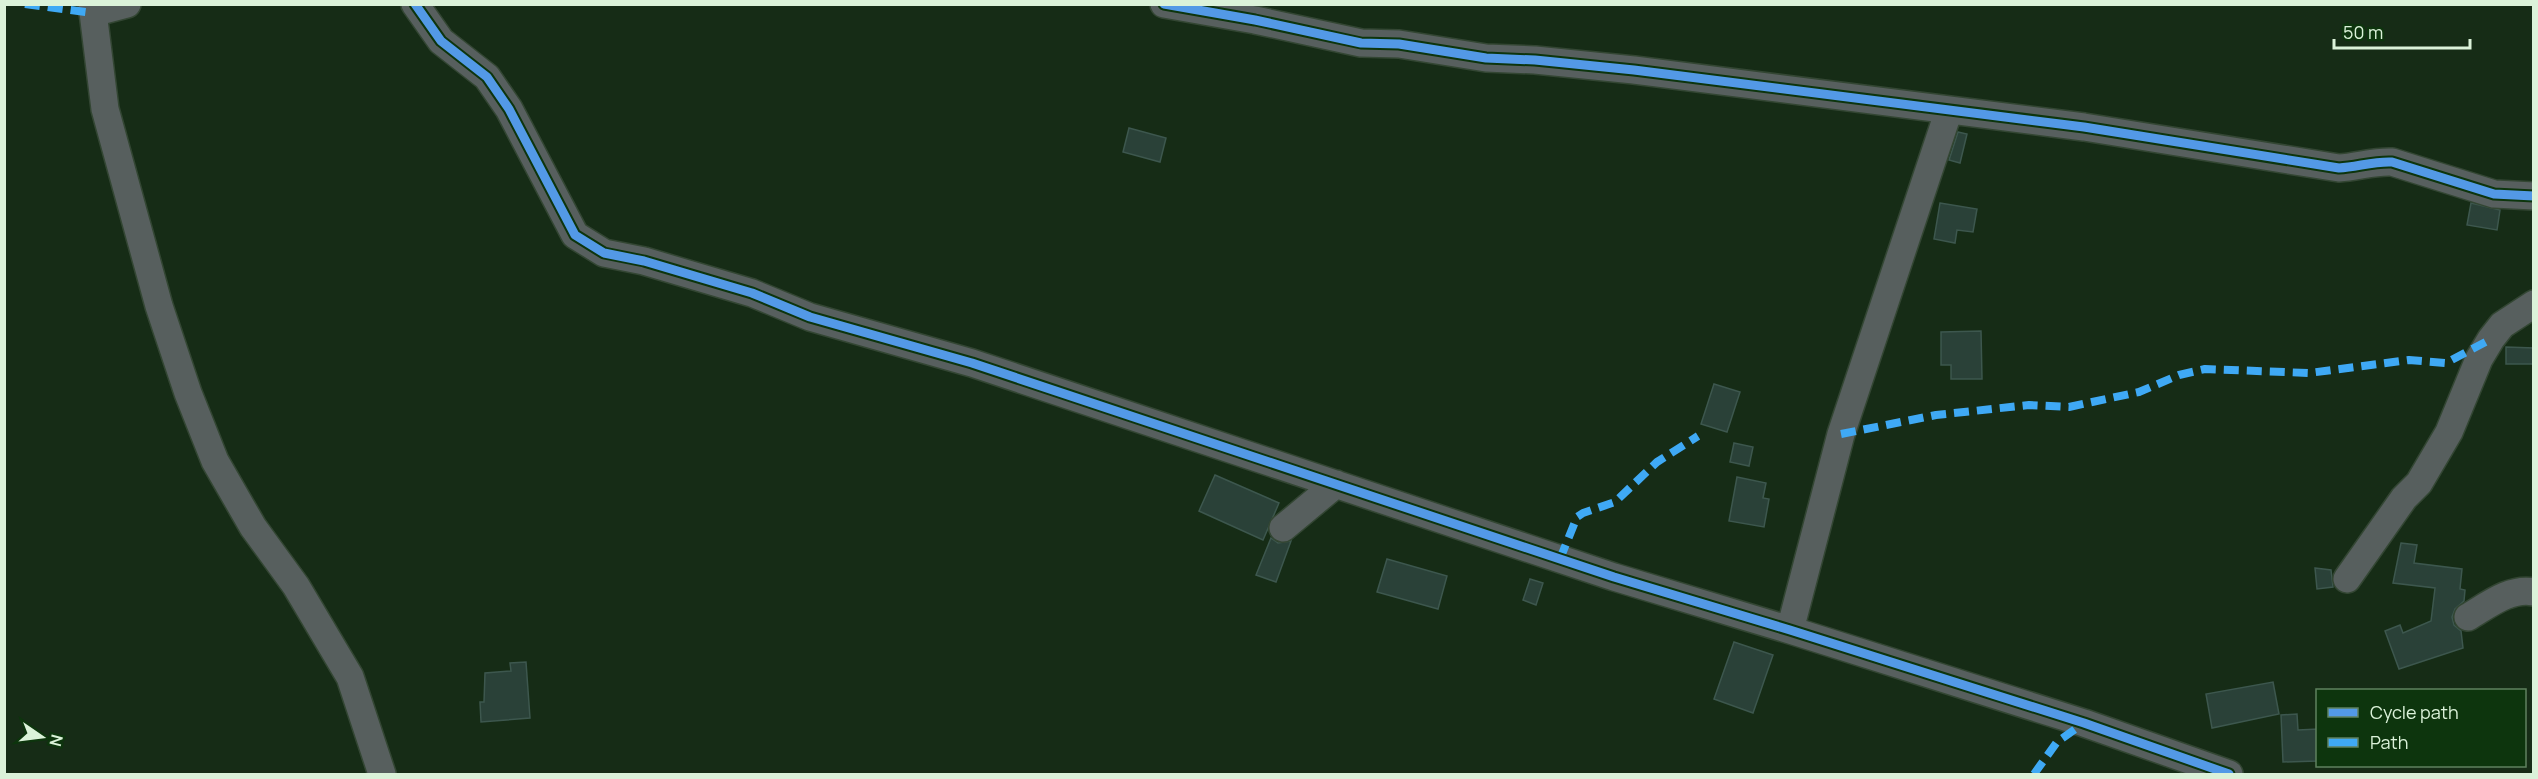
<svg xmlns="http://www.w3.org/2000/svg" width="2538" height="779" viewBox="0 0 2538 779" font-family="Manrope,sans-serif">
<rect width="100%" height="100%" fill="#162c16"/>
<path fill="#2a4138" stroke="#3d574e" stroke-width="1.5" d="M1129 128 1166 138 1160 162 1123 152Z
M1958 132 1967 134 1960 163 1949 160Z
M1940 203 1977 209 1973 232 1957 230 1955 243 1934 239Z
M2471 203 2500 210 2497 230 2467 225Z
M1981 331 1982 379H1951V365H1941V332Z
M2506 347 2534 348V364H2506Z
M1714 384 1740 392 1727 432 1701 424Z
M1734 443 1753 447 1749 466 1730 462Z
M1215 475 1279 503 1263 540 1199 511Z
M1737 477 1766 483 1763 498 1769 499 1764 527 1729 521Z
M1271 538 1278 543 1291 541 1276 582 1256 575Z
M2401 543 2417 545 2414 563 2462 569 2460 589 2465 590 2464 601 2455 609 2452 617 2454 625 2461 631 2463 648 2399 669 2385 631 2400 625 2403 633 2431 621 2435 588 2393 583Z
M1387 559 1447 576 1438 609 1377 592Z
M2315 568 2331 570 2333 587 2317 589Z
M1530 579 1543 583 1536 605 1523 600Z
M1734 642 1773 655 1753 713 1714 699Z
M526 662 530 718 481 722 480 702H484L485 673 511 671 510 663Z
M2273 682 2279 714 2212 728 2206 694Z
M2297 714 2298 730 2318 729V761L2283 762 2281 715Z"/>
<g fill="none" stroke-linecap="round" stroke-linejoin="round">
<defs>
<path id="minor" d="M92 4 105 109 159 306 188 393 215 461 253 527 296 586 350 677 382 774
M415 4 441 41 487 77 509 109 575 235 604 253 644 261 752 293 810 317 972 363 1614 577 1790 630 2084 723 2229 774
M1164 4 1255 20 1361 43 1399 44 1486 58 1535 60 1634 70 2084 127 2339 168C2357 167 2374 161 2392 162L2494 194 2534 196
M93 13 127 4
M1283 528 1336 484
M2347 579 2404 498 2419 483 2449 432 2479 359 2491 339 2502 325 2534 304
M2468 617C2487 606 2510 587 2534 592
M1790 630 1841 434 1949 110"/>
</defs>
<use href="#minor" stroke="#334633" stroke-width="30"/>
<use href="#minor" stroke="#575f5e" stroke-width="27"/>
<path stroke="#3fa9f5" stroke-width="8" stroke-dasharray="15 8" stroke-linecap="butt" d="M25 4 93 13
M1841 434 1936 415 2029 405 2069 407 2139 392 2179 375 2205 369 2309 373 2409 360 2446 363 2491 339
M1560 559 1577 517 1583 513 1615 502 1657 462 1698 436
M2034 774 2057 742 2084 723"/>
<defs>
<path id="cycleway" d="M415 4 441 41 487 77 509 109 575 235 604 253 644 261 752 293 810 317 972 363 1614 577 1790 630 2084 723 2229 774
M1164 4 1255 20 1361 43 1399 44 1486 58 1535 60 1634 70 2084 127 2339 168C2357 167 2374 161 2392 162L2494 194 2534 196"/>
</defs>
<use href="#cycleway" stroke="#0d350d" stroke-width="13"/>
<use href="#cycleway" stroke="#5399e6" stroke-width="9"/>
</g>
<rect width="2538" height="779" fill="none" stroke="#dbf2d9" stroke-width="12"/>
<rect x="2316" y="689" width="210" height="78" fill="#0d350d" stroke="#5f815f" stroke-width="1.5"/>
<rect x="2328" y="708" width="30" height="9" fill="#5399e6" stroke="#5f815f" stroke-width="1.5"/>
<text x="2370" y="719" font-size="18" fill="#dbf2d9">Cycle path</text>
<rect x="2328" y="738" width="30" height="9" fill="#3fa9f5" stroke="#5f815f" stroke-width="1.5"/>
<text x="2370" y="749" font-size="18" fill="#dbf2d9">Path</text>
<g transform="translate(42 737) rotate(104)" stroke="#0d350d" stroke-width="4.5" paint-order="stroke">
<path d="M0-4.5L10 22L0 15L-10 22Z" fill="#dbf2d9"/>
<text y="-9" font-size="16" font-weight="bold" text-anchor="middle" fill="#dbf2d9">N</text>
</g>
<path d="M2334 39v9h136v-9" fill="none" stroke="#dbf2d9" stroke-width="3"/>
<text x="2343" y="39" font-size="18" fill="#dbf2d9" stroke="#0d350d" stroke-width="4.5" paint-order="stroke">50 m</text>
</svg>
